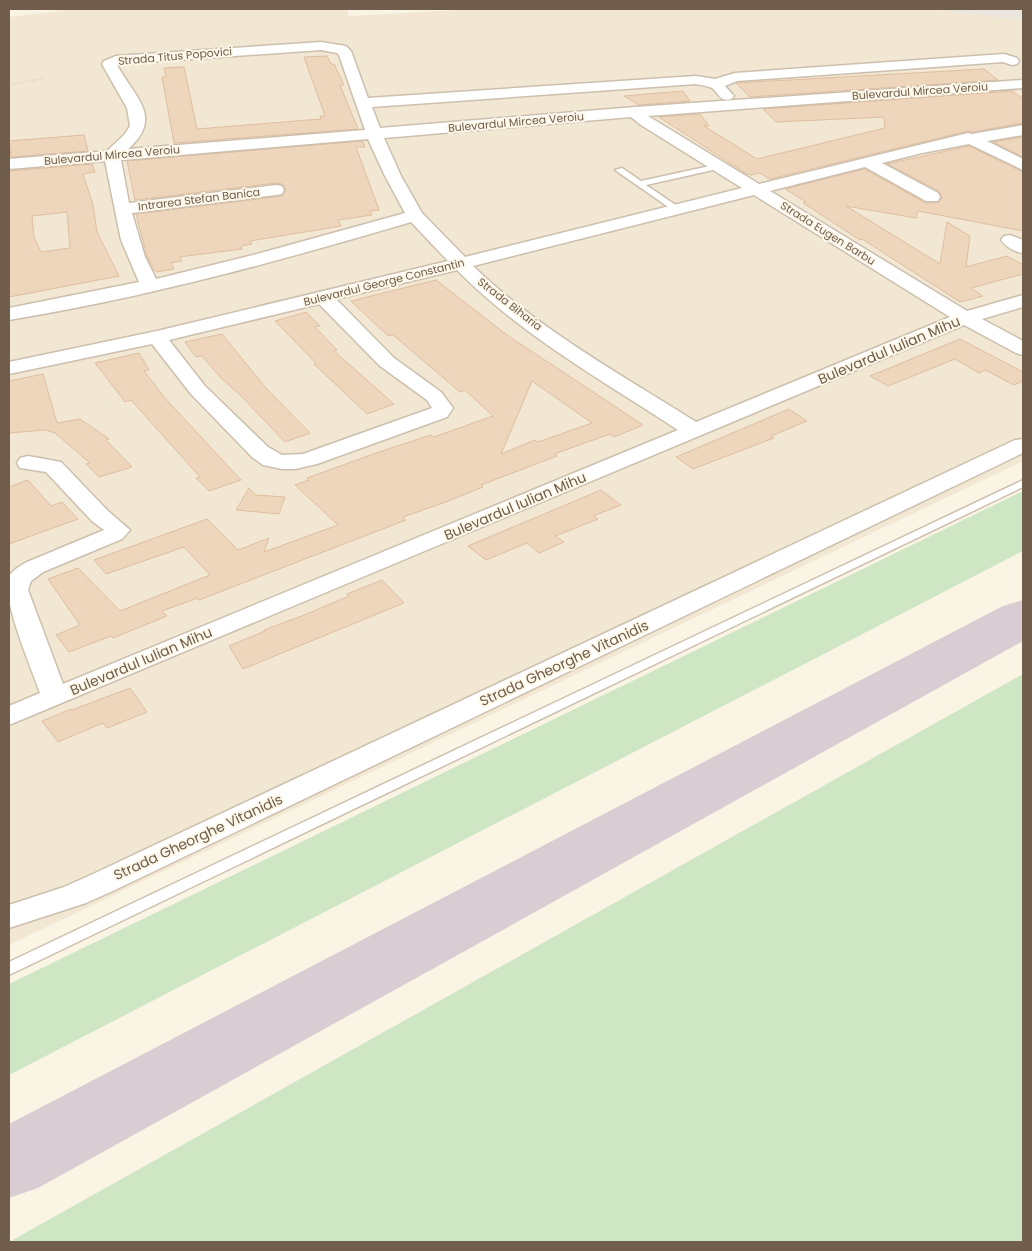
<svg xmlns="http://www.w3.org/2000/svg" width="1032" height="1251" viewBox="0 0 1032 1251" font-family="Poppins,sans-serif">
<rect width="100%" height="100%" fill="#faf4e4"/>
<path fill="#f1e7d3" d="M74 9H347L349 16 477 9H932L1023 20V461L9 945V17Z"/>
<path fill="#eae5de" d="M932 9H1023V20Z"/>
<path fill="#cee6c3" d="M1023 491V551L9 1075V984Z
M1023 674V1242H9Z"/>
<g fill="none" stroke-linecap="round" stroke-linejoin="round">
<path fill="#d9ccd3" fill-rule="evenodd" d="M1023 600V641L38 1188 9 1198V1124L1003 606Z"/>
</g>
<path fill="#eed6bd" stroke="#dfbe9f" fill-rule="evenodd" d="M327 56 331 64H334L344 85H340L358 129 174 143 162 77H166L164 68 184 67 197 129 321 119 320 116H325L304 57Z
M984 69 998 80 750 97 736 83Z
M683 91 690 101 639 105 624 96Z
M1012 91 1023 99V123L972 132 968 131 770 179 760 173 751 175 745 173 659 117 700 114 709 126H704L757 159 885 128 884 117 776 122 763 109Z
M84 135 88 151 11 157 9 141Z
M1023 137V157L993 142Z
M363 141 365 147H356L379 210 370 211 372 215 338 220 341 226 250 241 252 244 241 246 242 249 179 257 182 261 171 263 174 269 157 272 154 270 147 256 136 214 282 196 286 189 282 184 276 183 135 200 127 161Z
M969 146 1023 172V231L918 211 916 218 846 206 940 264 947 222 970 236 966 267 1007 256 1023 265V274L971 288 983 296 960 302 862 239 860 240 803 203 806 202 785 189 865 169 925 203H938L942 198 939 191 887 164Z
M92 164 95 172 83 174 93 205 97 232 119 276 9 297V171ZM67 212 70 248 41 252 34 237 32 216Z
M436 280 507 335 643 425 614 437 610 434 554 454 557 456 481 485 483 487 443 503 403 517 406 520 199 600 198 598 162 611 167 616 113 638 111 636 69 652 56 635 80 625 48 579 78 568 120 611 210 575 184 547 106 574 94 560 207 519 238 550 269 538 264 552 338 525 295 485 309 480 307 478 379 452 431 435 434 437 493 416 465 390 460 392 393 335 388 336 351 301ZM532 381 592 423 538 442 535 440 501 454Z
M306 312 320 326 315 327 337 350 334 351 394 404 367 414 314 364 316 363 275 321Z
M222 334 266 388 310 433 285 442 240 395 221 378 202 356 196 357 185 342Z
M960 339 1023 372V381L1014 385 985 370 979 373 955 359 888 386 870 376Z
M139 353 149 370 144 371 164 397 241 480 209 491 196 478 200 477 131 400 125 402 95 363Z
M43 374 57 423 80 419 109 439 106 440 132 467 99 477 86 464 90 463 55 433 46 430 9 433V381Z
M789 409 807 421 771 436 774 438 693 469 676 457Z
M28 480 51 506 62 502 78 519 9 544V487Z
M249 488 256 495 285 497 279 514 236 510Z
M601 490 621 505 593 516 598 519 555 536 564 542 539 553 527 543 486 560 468 546Z
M382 580 404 603 243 669 229 646 265 631 264 630 307 614 349 596 347 594Z
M130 688 147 712 107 728 103 723 58 742 42 721 71 709 72 710Z"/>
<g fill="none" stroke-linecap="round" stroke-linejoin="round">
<defs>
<path id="service" d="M719 164 723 166 722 168 646 185 680 208V212L677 213 615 170 622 168 641 181Z
M1023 480V487L9 975V962Z"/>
<path id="minor" d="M321 42 346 46 351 51 368 98 696 76 715 79 735 73 1004 54 1017 58 1019 61 1017 64 1012 65 1003 62 737 81 725 86 734 96 731 99C719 102 720 94 712 88 708 86 701 85 696 84L372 107 380 128 635 107 1023 80V88L648 116 759 184 968 133 972 134 1023 125V135L987 141 1023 159V170L969 144 922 153 882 163 938 193 940 197 938 201H926L865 167 770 191 967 311 1023 295V307L982 319 1023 341V355L1016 353 964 325 9 725V706L40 693C32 669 1 599 9 577 12 570 20 566 27 562L104 530 92 521 46 472 20 468 17 463 20 458 28 456 61 462 108 511 130 530 122 539 43 572 31 581 28 590 63 684 678 430C603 381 521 335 457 270L336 299 394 358 441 392 453 408 447 417 317 464 295 469H282L263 465 252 457 191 394 152 344 9 374V362L157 331 448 261 411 222C279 261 145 298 9 320V308L139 282 121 240 105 161 9 169V159L107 151 124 135 130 126 127 108 102 64 104 61 116 56ZM321 50 337 53 339 55 365 130 128 149C164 117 135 98 117 65L119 64ZM631 117 641 125 742 188 465 257 422 213 401 176 384 138ZM368 139 385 176 405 213 257 254 156 279 145 257 132 213 276 195 282 194 284 190 282 186 276 185 129 203 121 160ZM754 195 950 317 696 422C620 374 538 329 473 266ZM319 304 380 366 427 400 432 408 303 454 282 455 268 447 205 386 169 340Z
M1010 235 1023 240V253C1015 252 1006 247 1001 240L1004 236Z
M1023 439V453L115 890 86 903 9 928V905L64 887 93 874 1015 440Z"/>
</defs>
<use href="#service" stroke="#cdbfae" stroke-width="3"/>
<use href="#minor" stroke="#cdbfae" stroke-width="3"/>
<path stroke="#d2b9a1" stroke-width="2" stroke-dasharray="0.5 2.5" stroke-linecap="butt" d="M9 85 45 78"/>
<use href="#service" fill="#fff" fill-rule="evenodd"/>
<use href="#minor" fill="#fff" fill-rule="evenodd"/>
</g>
<g text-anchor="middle" stroke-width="4" stroke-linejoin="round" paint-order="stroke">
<g font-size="11" fill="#705d4b" stroke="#fdf8e9">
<text transform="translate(175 56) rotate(-5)" y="4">Strada Titus Popovici</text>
<text transform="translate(920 91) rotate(-4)" y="4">Bulevardul Mircea Veroiu</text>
<text transform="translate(516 122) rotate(-5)" y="4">Bulevardul Mircea Veroiu</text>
<text transform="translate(112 155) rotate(-5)" y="4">Bulevardul Mircea Veroiu</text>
<text transform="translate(199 199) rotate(-7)" y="4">Intrarea Stefan Banica</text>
<text transform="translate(828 233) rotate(32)" y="4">Strada Eugen Barbu</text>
<text transform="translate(384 282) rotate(-14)" y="4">Bulevardul George Constantin</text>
<text transform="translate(510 304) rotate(38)" y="4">Strada Biharia</text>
</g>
<g font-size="14" fill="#705d4b" stroke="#fdf8e9">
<text transform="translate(889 350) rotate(-23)" y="5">Bulevardul Iulian Mihu</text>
<text transform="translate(515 506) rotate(-23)" y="5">Bulevardul Iulian Mihu</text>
<text transform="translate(141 661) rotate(-23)" y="5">Bulevardul Iulian Mihu</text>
<text transform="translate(564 663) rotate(-25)" y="5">Strada Gheorghe Vitanidis</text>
<text transform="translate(198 837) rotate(-25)" y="5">Strada Gheorghe Vitanidis</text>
</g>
</g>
<rect width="1032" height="1251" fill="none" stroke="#705d4b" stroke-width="20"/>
</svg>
